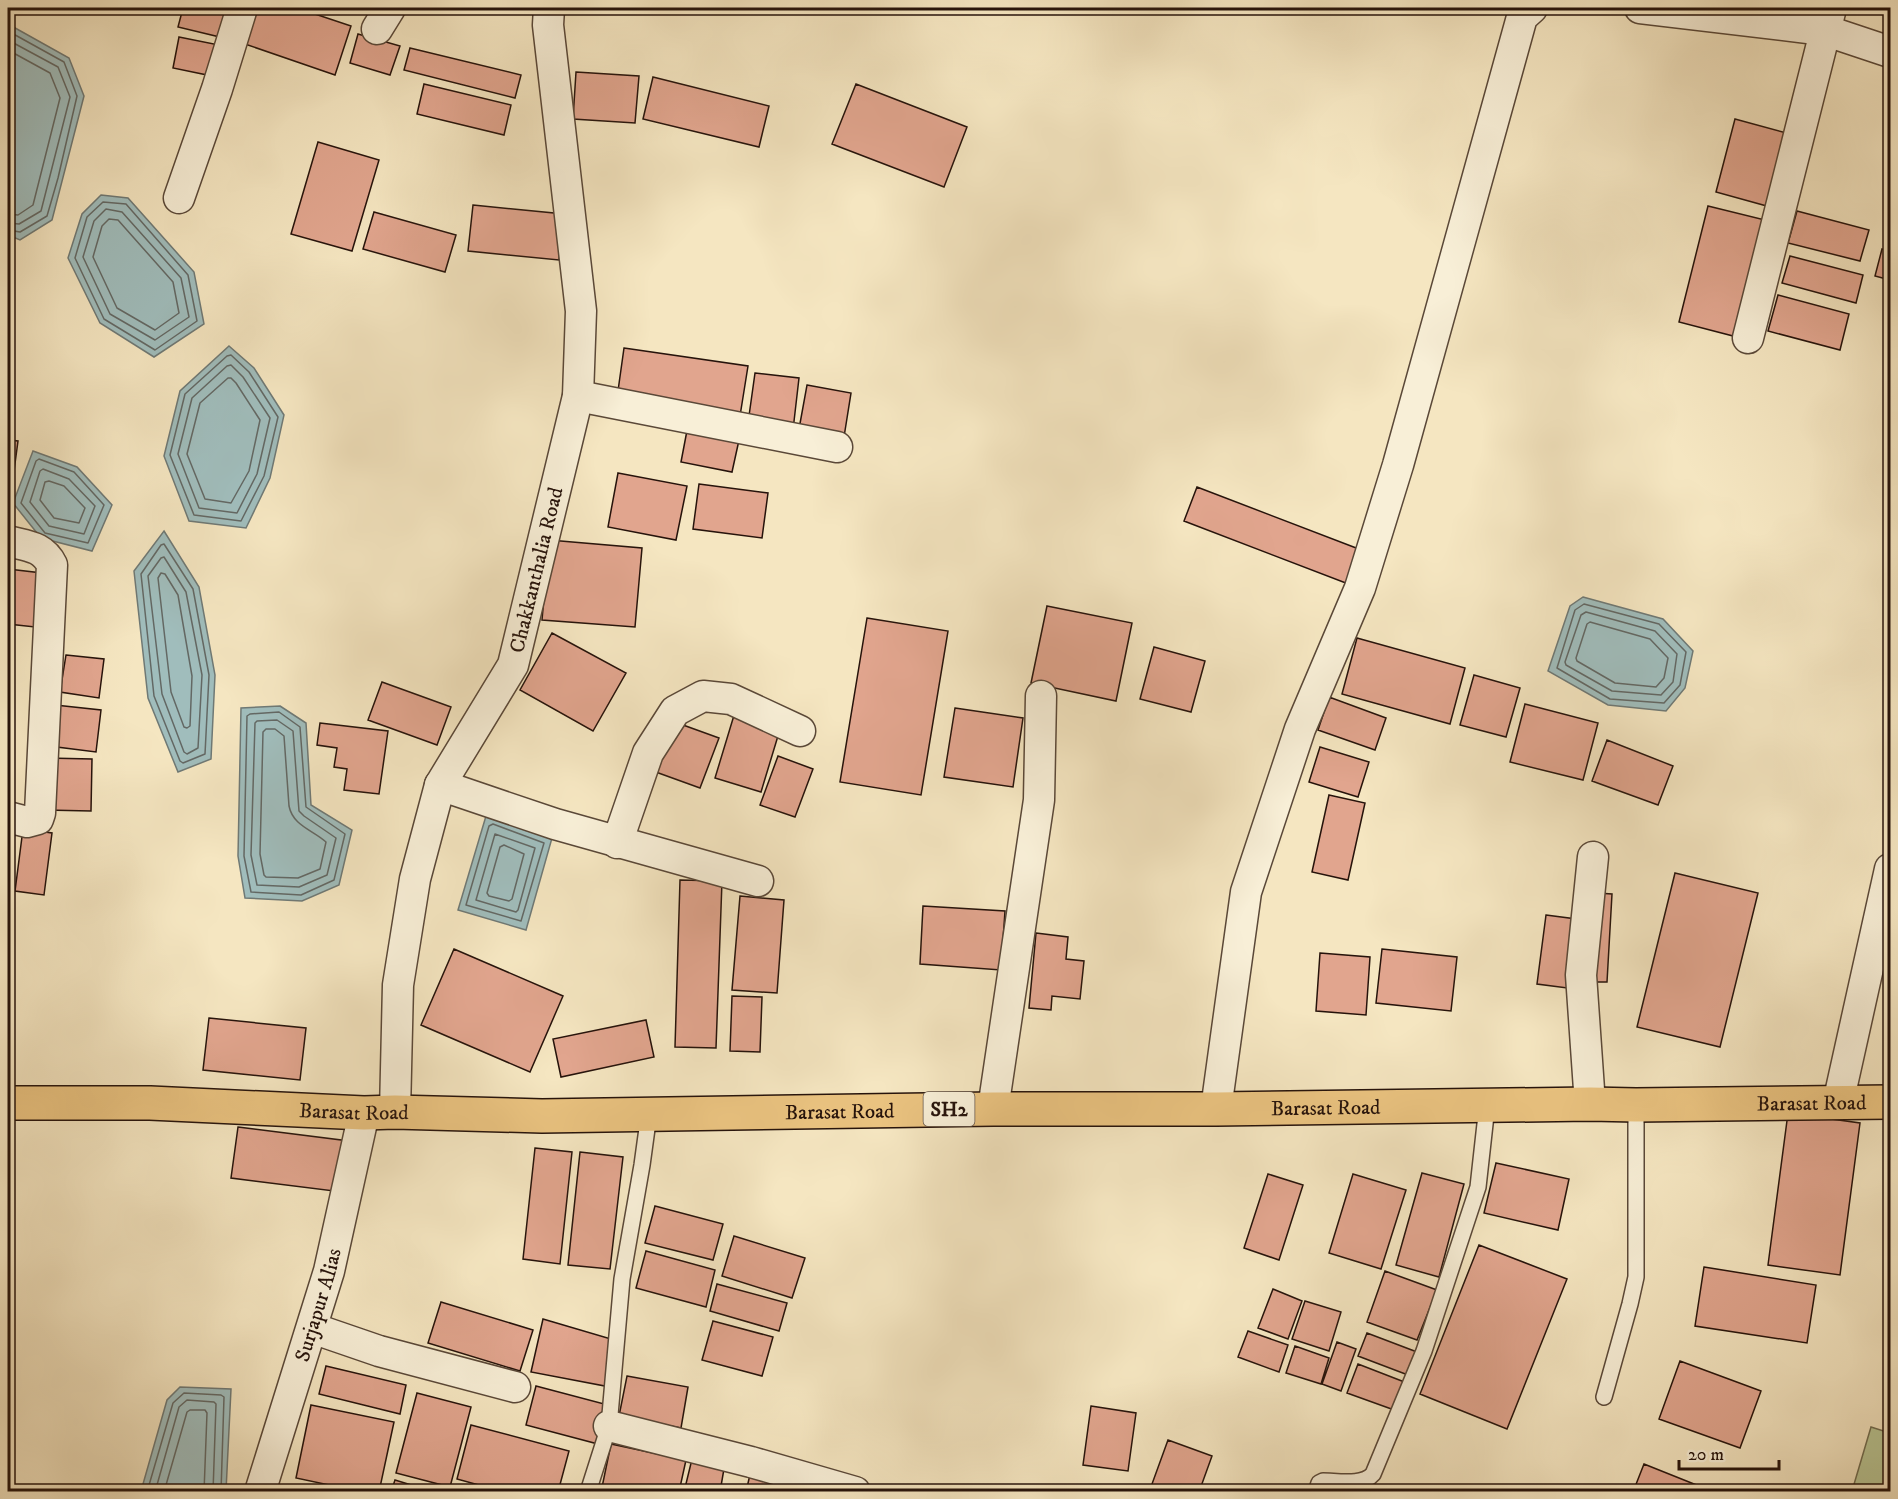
<svg xmlns="http://www.w3.org/2000/svg" width="1898" height="1499" viewBox="0 0 1898 1499" font-family="'IM FELL DW Pica',serif">
<rect width="100%" height="100%" fill="#f5e6c1"/>
<filter id="stains"><feTurbulence type="fractalNoise" baseFrequency=".00333" numOctaves="4"/><feColorMatrix values="0 0 0 0 .2 0 0 0 0 .09 0 0 0 0 .02 0 0 0 .5 -.17"/></filter>
<radialGradient id="worn" r=".72"><stop offset=".6" stop-color="#630" stop-opacity="0"/><stop offset="1" stop-color="#630" stop-opacity=".3"/></radialGradient>
<path fill="#b9c694" stroke="#706c50" stroke-width="1.5" d="M1871 1427 1890 1433V1491H1852Z"/>
<path fill="#a0bdbc" stroke="#6f7975" stroke-width="1.5" d="M8 24 69 58 84 96 52 220 20 240 8 235Z
M101 195 128 198 194 272 204 324 154 357 100 323 68 258 82 214Z
M229 346 254 368 284 415 270 478 246 528 189 521 164 456 180 391Z
M33 451 77 467 112 505 92 551 41 538 13 503Z
M164 531 199 587 215 675 211 759 178 772 148 698 134 571Z
M1583 597 1663 619 1693 651 1685 688 1666 711 1608 705 1548 671 1570 606Z
M280 706 306 723 311 805 352 830 339 885 302 901 245 898 238 856 241 708Z
M486 816 552 838 526 930 458 910Z
M180 1387 231 1389 226 1491H141L167 1400Z"/>
<g fill="none" stroke-linecap="round" stroke-linejoin="round">
<path stroke="#636864" stroke-width="1.5" d="M8 31 64 62 77 96 58 178 47 216 20 232 8 230
M8 40 58 67 70 97 41 211 19 224 8 223
M8 50 50 73 60 98 33 205 18 215 8 214
M103 202 126 204 188 275 197 321 155 350 104 319 75 258 87 217Z
M106 209 122 212 181 278 189 317 155 340 110 314 83 257 94 221Z
M109 219 118 220 173 282 179 313 155 330 117 308 93 257 102 226Z
M231 355 249 372 278 417 264 476 241 521 194 515 170 455 185 394 227 356Z
M231 365 243 377 270 418 257 474 237 513 199 508 178 454 192 398 227 366Z
M228 378H231L236 383 260 420 249 471 231 503 205 499 187 454 200 403Z
M39 459 74 472 104 505 88 543 45 533 21 503 36 461Z
M43 469 69 479 95 506 84 534 49 526 30 502 40 471Z
M49 481 64 486 85 508 79 523 54 518 40 500 45 482Z
M164 544 193 589 209 675 205 754 183 763 180 761 154 696 141 574 161 545Z
M164 557 186 592 202 675 198 748 187 754 184 752 162 694 148 576 161 558Z
M161 573 165 574 178 595 192 676 190 726 187 728 184 727 171 692 158 578Z
M1584 604 1659 624 1686 652 1680 685 1664 703 1610 699 1557 668 1575 610Z
M1586 612 1655 631 1677 654 1673 682 1661 695 1612 691 1566 665 1565 662 1581 615Z
M1590 622 1650 639 1668 658 1664 678 1656 687 1615 683 1577 661 1576 658 1587 624Z
M279 712 300 727 306 807 345 834 334 880 301 895 251 892 244 856 247 716 250 714Z
M277 720 293 731 299 811 304 816 336 838 327 875 299 887 257 885 251 855 255 723 257 721Z
M266 729H275L284 736 289 806C293 826 313 830 326 842L320 869 298 878 266 877 264 875 260 854 263 732Z
M493 824 544 843 521 921 466 905 489 826Z
M495 834 535 848 518 910 516 912 476 900Z
M504 845 524 854 512 899 509 901 489 896 487 893 500 847Z
M147 1492 173 1403 184 1393 221 1395 224 1397 221 1492
M155 1492 179 1407 187 1400 214 1402 216 1404 213 1492
M164 1492 187 1412 190 1410H205L207 1413 204 1492"/>
</g>
<path fill="#e1a58e" stroke="#26130b" stroke-width="1.5" d="M183 8H231L224 38 178 27Z
M254 8H297L351 26 335 75 242 43Z
M358 34 400 46 390 75 350 63Z
M179 37 224 46 217 77 173 68Z
M410 48 521 75 515 98 404 70Z
M576 72 639 76 635 123 573 119Z
M653 77 769 106 759 147 643 119Z
M424 84 511 105 504 135 417 114Z
M856 84 967 127 944 187 832 144Z
M1735 119 1794 135 1774 208 1716 192Z
M318 142 379 160 352 251 291 234Z
M473 205 564 214 559 260 468 251Z
M1708 206 1765 220 1737 337 1679 322Z
M1797 211 1869 230 1860 261 1788 243Z
M374 212 456 235 445 272 363 249Z
M1882 249 1890 251V280L1875 276Z
M1790 256 1863 275 1856 303 1782 283Z
M1778 295 1849 314 1840 350 1768 331Z
M624 348 748 366 740 416 617 398Z
M755 373 799 378 793 430 748 423Z
M807 385 851 393 844 437 799 429Z
M689 420 741 431 732 472 681 462Z
M8 440 18 441 8 516Z
M618 473 687 486 676 540 608 527Z
M699 484 768 493 762 538 693 529Z
M1197 487 1364 551 1351 585 1184 521Z
M549 540 642 548 635 627 542 620Z
M8 569 42 573 35 627 8 624Z
M1047 606 1132 623 1116 701 1031 683Z
M867 618 948 631 921 795 840 782Z
M552 633 626 673 593 731 520 690Z
M1357 638 1465 668 1450 724 1342 694Z
M1154 647 1205 661 1191 712 1140 699Z
M66 655 104 659 99 698 60 692Z
M1474 675 1520 688 1506 737 1460 725Z
M382 682 451 707 437 745 368 720Z
M1329 697 1386 718 1375 750 1318 730Z
M1525 704 1598 723 1583 780 1510 762Z
M55 705 101 710 96 752 49 746Z
M955 708 1023 718 1013 787 944 777Z
M735 712 781 726 761 792 715 778Z
M672 721 719 738 700 788 653 771Z
M320 723 388 731 379 794 344 790 347 769 334 767 337 748 317 745Z
M1607 740 1673 766 1658 805 1592 781Z
M1320 747 1369 762 1358 797 1309 782Z
M778 756 813 769 795 817 760 805Z
M46 758 92 759 91 811 45 810Z
M1329 795 1365 803 1348 880 1312 872Z
M8 825 16 826 11 859H8Z
M23 829 52 833 44 895 15 891Z
M8 867 14 868 9 903 8 902Z
M1675 873 1758 893 1720 1047 1637 1027Z
M680 880 722 881 716 1048 675 1047Z
M1597 893 1612 894 1607 982H1592Z
M740 896 784 900 777 993 732 990Z
M923 906 1005 911 1001 970 920 964Z
M1546 915 1584 920 1575 989 1537 984Z
M8 916 14 917 11 941H8Z
M1036 933 1068 937 1066 959 1084 961 1080 999 1052 996 1051 1010 1029 1008Z
M454 949 563 996 530 1072 421 1025Z
M1382 949 1457 957 1451 1011 1376 1003Z
M1320 953 1370 957 1366 1015 1316 1011Z
M732 996 762 997 760 1052 730 1051Z
M209 1018 306 1028 300 1080 203 1070Z
M646 1020 654 1057 561 1077 553 1039Z
M1788 1113 1860 1123 1840 1275 1768 1265Z
M238 1127 349 1141 342 1192 231 1178Z
M535 1148 572 1152 560 1264 523 1259Z
M580 1152 623 1157 610 1269 568 1265Z
M1496 1163 1569 1179 1558 1230 1484 1213Z
M1422 1173 1464 1184 1439 1277 1396 1265Z
M1268 1174 1303 1185 1279 1260 1244 1248Z
M1353 1174 1406 1190 1381 1269 1329 1253Z
M655 1206 723 1224 713 1260 645 1243Z
M734 1236 805 1258 792 1298 722 1276Z
M1479 1245 1567 1279 1507 1429 1420 1394Z
M646 1251 715 1270 706 1307 636 1288Z
M1704 1267 1816 1285 1807 1343 1695 1326Z
M1385 1271 1437 1290 1417 1340 1367 1322Z
M717 1284 787 1303 779 1331 710 1311Z
M1273 1289 1302 1301 1288 1339 1258 1328Z
M1305 1301 1341 1312 1329 1351 1292 1339Z
M441 1302 533 1330 520 1371 428 1343Z
M543 1319 611 1339 605 1386 531 1372Z
M713 1321 773 1337 762 1376 702 1360Z
M1248 1331 1288 1345 1279 1372 1238 1357Z
M1367 1333 1417 1352 1408 1375 1358 1356Z
M1337 1342 1356 1349 1341 1391 1322 1384Z
M1295 1346 1329 1358 1321 1384 1286 1373Z
M1680 1361 1761 1391 1740 1448 1659 1419Z
M1358 1364 1407 1383 1397 1411 1347 1393Z
M326 1366 406 1385 400 1414 319 1394Z
M627 1376 688 1387 681 1428 619 1416Z
M536 1386 608 1405 598 1444 526 1425Z
M417 1393 471 1407 450 1487 396 1473Z
M311 1405 394 1422 379 1492H362L296 1478Z
M1091 1406 1136 1413 1128 1471 1083 1465Z
M471 1425 569 1451 558 1492H504L457 1479Z
M1168 1440 1212 1456 1199 1492H1172L1152 1484Z
M611 1444 686 1460 679 1492H601Z
M693 1455 725 1463 720 1492H684Z
M1644 1464 1714 1492H1633Z
M751 1470 783 1478 780 1492H746Z
M395 1480 434 1492H391Z
M283 1485 306 1492H281Z"/>
<g fill="none" stroke-linecap="round" stroke-linejoin="round">
<defs>
<path id="lane" d="M1604 1397 1630 1304 1636 1277V1105
M588 1492 609 1426 622 1279 642 1165 649 1114
M1316 1492 1319 1483 1323 1481C1337 1481 1363 1486 1373 1474L1424 1351 1478 1187 1487 1106"/>
<g id="street">
<path d="M1640 8 1824 30 1890 52"/>
<path d="M377 29 390 8"/>
<path d="M179 198 217 89 242 8"/>
<path d="M1748 338 1831 8"/>
<path d="M578 396 837 447"/>
<path d="M8 541C27 546 43 546 52 565L40 813 38 819 27 822 8 817"/>
<path d="M440 785 555 824 758 881"/>
<path d="M617 843 648 753 675 711 703 696 731 699 800 731"/>
<path d="M1838 1103 1890 869"/>
<path d="M1590 1104 1581 975 1593 857"/>
<path d="M993 1109 1039 800 1041 696"/>
<path d="M1216 1109 1246 892 1300 729 1360 588 1398 465 1522 17 1532 8"/>
<path id="s1" d="M395 1112 398 985 415 879 440 785 513 665 578 396 581 311 548 25 549 8"/>
<path d="M312 1328 379 1351 515 1387"/>
<path d="M609 1426 751 1462 855 1492"/>
<path id="s2" d="M260 1492 329 1271 364 1113"/>
</g>
<g id="primary">
<path id="s3" d="M8 1103H150L364 1113 395 1112 542 1116 993 1109H1216L1590 1104 1636 1105 1890 1102"/>
</g>
</defs>
<use href="#lane" stroke="#5a4838" stroke-width="18"/>
<use href="#street" stroke="#5a4838" stroke-width="33"/>
<use href="#primary" stroke="#26130b" stroke-width="36"/>
<use href="#lane" stroke="#f8efd7" stroke-width="15"/>
<use href="#street" stroke="#f8efd7" stroke-width="30"/>
<use href="#primary" stroke="#eac380" stroke-width="33"/>
</g>
<g text-anchor="middle" stroke-width="6" stroke-linejoin="round" paint-order="stroke">
<rect fill="#f8efd7" stroke="#655548" stroke-width="1.5" x="923.5" y="1092" width="51" height="34" rx="4.5"/>
<g font-size="20" font-weight="bold" fill="#26130b">
<text x="949" y="1116">SH2</text>
</g>
<g font-size="21" fill="#26130b" stroke="#f8efd7">
<text dy="7" stroke="none"><textPath href="#s1" startOffset="570">Chakkanthalia Road</textPath></text>
<text dy="7" stroke="none"><textPath href="#s3" startOffset="1804">Barasat Road</textPath></text>
<text dy="7" stroke="none"><textPath href="#s3" startOffset="1318">Barasat Road</textPath></text>
<text dy="7" stroke="none"><textPath href="#s3" startOffset="346">Barasat Road</textPath></text>
<text dy="7" stroke="none"><textPath href="#s3" startOffset="832">Barasat Road</textPath></text>
<text dy="7" stroke="none"><textPath href="#s2" startOffset="196">Surjapur Alias</textPath></text>
</g>
</g>
<rect width="1898" height="1499" fill="none" stroke="#f5e6c1" stroke-width="30"/>
<rect x="9" y="9" width="1880" height="1481" fill="none" stroke="#26130b" stroke-width="3"/>
<rect x="15" y="15" width="1868" height="1469" fill="none" stroke="#26130b" stroke-width="1.5"/>
<path d="M1679 1460v9h100v-9" fill="none" stroke="#26130b" stroke-width="3"/>
<text x="1688" y="1460" font-size="18" fill="#26130b" stroke="#f8efd7" stroke-width="4.5" paint-order="stroke">20 m</text>
<rect width="100%" height="100%" filter="url(#stains)"/>
<rect width="100%" height="100%" fill="url(#worn)"/>
</svg>
